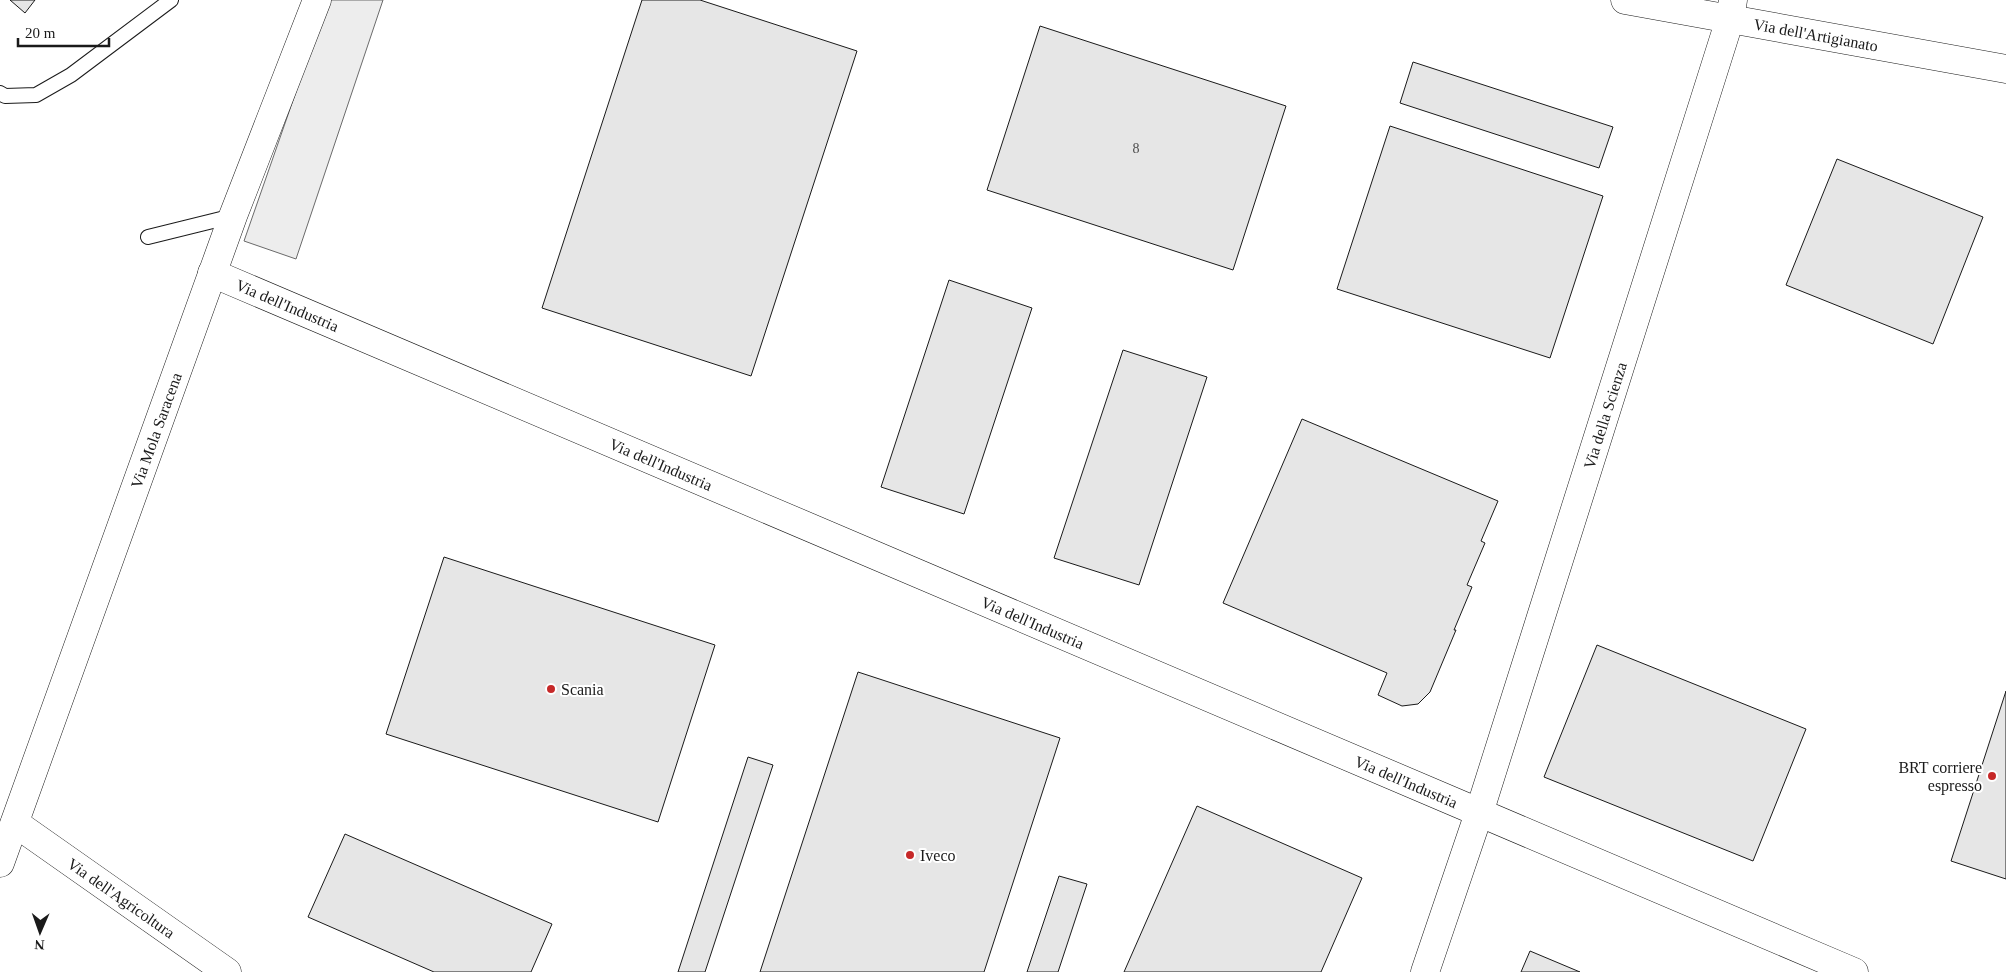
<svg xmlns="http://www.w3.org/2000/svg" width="2006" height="972" viewBox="0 0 2006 972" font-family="'Times New Roman',serif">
<rect width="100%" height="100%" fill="#fff"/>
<path fill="#ededed" stroke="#6a6a6a" d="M328 0H383L296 259 244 241Z"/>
<path fill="#e6e6e6" stroke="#1a1a1a" d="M10 0H35L25 13Z
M642 0H700L857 51 751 376 542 308Z
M1040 26 1286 106 1233 270 987 190Z
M1413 62 1613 127 1599 168 1400 103Z
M1390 126 1603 196 1550 358 1337 289Z
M1837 159 1983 217 1933 344 1786 285Z
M949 280 1032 308 964 514 881 487Z
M1123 350 1207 377 1139 585 1054 558Z
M1302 419 1498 501 1481 541 1485 543 1467 585 1472 587 1454 630H1456L1430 692 1418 704 1402 706 1378 695 1387 673 1223 603Z
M444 557 715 645 658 822 386 734Z
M1597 645 1806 729 1753 861 1544 777Z
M858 672 1060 738 984 972H760Z
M2006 691V879L1951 861Z
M748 757 773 765 705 972H678Z
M1197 806 1362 878 1321 972H1124Z
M345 834 552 924 531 972H434L308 917Z
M1059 876 1087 884 1058 972H1027Z
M1530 951 1580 972H1521Z"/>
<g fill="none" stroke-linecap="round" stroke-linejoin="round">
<defs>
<path id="service" d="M0 93 5 96 36 95 71 75 171 0
M148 237 233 216"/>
<g id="minor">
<path id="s1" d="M1625 0 2006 69"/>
<path id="s2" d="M212 273 1854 972"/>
<path id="s3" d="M15 823 227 972"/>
<path id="s4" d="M0 863 233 216 317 0"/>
<path id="s5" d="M1425 972 1479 813 1730 19 1733 0"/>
</g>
</defs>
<use href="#service" stroke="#1a1a1a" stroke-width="16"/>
<use href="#minor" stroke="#1a1a1a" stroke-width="29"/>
<use href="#service" stroke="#fff" stroke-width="14"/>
<use href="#minor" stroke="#fff" stroke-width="28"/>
</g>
<g fill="#c62828" stroke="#fff" stroke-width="2">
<circle cx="551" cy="689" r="5"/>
<circle cx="1992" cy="776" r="5"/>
<circle cx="910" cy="855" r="5"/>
</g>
<g text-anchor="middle" stroke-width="4" stroke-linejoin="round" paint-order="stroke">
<g font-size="14" fill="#4d4d4d">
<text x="1136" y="153">8</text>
</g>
<g font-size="16" fill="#1a1a1a" stroke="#fff">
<text dy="6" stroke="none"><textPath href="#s1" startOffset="194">Via dell'Artigianato</textPath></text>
<text dy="6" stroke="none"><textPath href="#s2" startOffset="82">Via dell'Industria</textPath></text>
<text dy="6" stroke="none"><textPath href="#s5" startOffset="585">Via della Scienza</textPath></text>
<text dy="6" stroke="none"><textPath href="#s4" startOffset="460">Via Mola Saracena</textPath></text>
<text dy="6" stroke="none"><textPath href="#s2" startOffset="488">Via dell'Industria</textPath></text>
<text dy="6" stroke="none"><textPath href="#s2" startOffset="892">Via dell'Industria</textPath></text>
<text dy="6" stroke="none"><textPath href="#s2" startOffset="1298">Via dell'Industria</textPath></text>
<text dy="6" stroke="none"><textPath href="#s3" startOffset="130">Via dell'Agricoltura</textPath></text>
</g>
<g font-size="16" fill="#1a1a1a" stroke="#fff" text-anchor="start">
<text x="561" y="695">Scania</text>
<text x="1982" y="773" text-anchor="end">BRT corriere<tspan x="1982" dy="18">espresso</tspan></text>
<text x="920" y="861">Iveco</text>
</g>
</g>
<g transform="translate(40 932) rotate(182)" stroke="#ffffff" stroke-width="4" paint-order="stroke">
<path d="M0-4L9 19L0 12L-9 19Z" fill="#1a1a1a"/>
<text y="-8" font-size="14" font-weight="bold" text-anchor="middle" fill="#1a1a1a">N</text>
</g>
<path d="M18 38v8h91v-8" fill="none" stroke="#1a1a1a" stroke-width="2.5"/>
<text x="25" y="38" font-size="15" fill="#1a1a1a" stroke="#ffffff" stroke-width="4" paint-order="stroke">20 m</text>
</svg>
